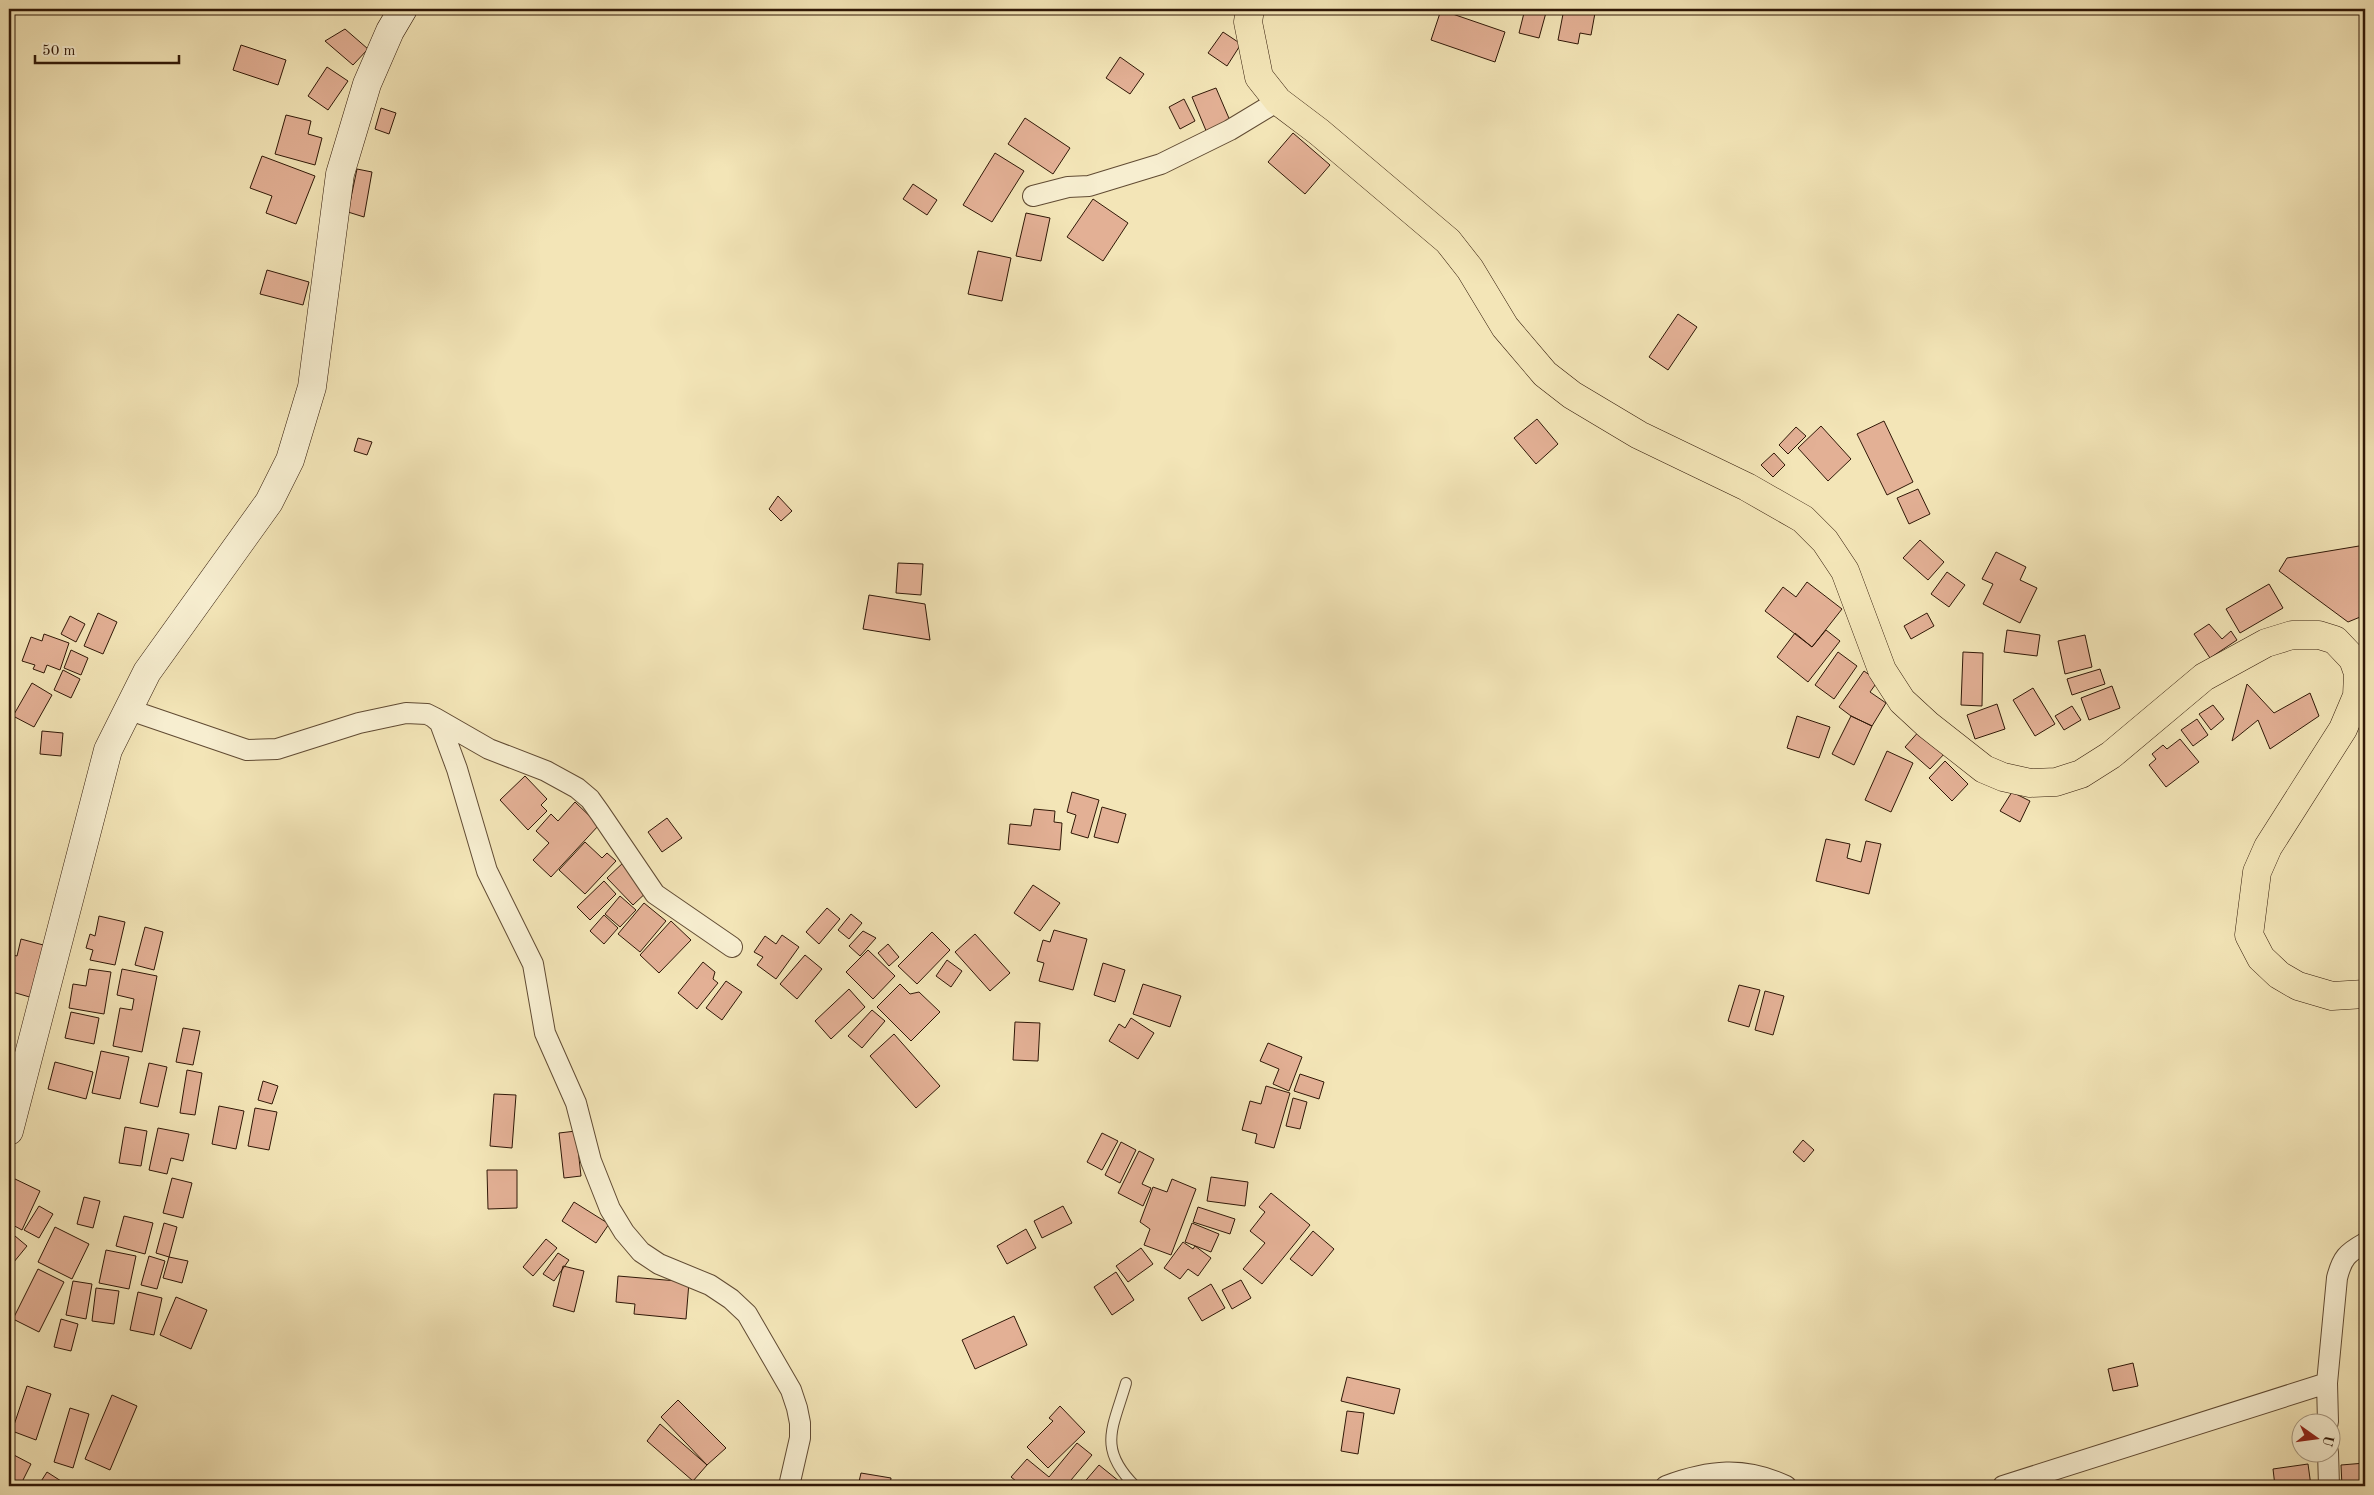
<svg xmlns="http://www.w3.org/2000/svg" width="2374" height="1495" viewBox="0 0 2374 1495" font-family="'Old Standard TT',serif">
<rect width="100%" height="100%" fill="#f3e5b7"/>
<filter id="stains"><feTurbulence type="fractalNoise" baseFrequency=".004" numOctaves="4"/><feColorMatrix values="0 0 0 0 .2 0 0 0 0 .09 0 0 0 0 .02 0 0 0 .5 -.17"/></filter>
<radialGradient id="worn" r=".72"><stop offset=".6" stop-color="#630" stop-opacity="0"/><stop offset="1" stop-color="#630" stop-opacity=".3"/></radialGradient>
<path fill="#e3b095" stroke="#301807" d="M1525 9H1547L1539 38 1519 33Z
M1564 9H1586V11L1595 13 1591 35 1580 33 1578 44 1558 40Z
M1441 10 1505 32 1495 62 1431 40Z
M345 29 368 49 353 65 325 41Z
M1223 32 1241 44 1227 66 1208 53Z
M241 45 286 60 278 85 233 70Z
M1120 57 1144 74 1130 94 1106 78Z
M327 67 348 81 328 110 308 96Z
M1216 88 1231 123 1207 133 1192 97Z
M1184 99 1195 121 1180 129 1169 107Z
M381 108 396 113 389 134 375 129Z
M286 115 311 121 308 134 322 138 315 165 275 154Z
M1025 118 1070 148 1053 174 1008 144Z
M1293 133 1330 165 1305 194 1268 162Z
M995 153 1024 171 992 222 963 205Z
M262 156 315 176 296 224 266 213 272 196 250 188Z
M357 169 372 172 364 217 348 212Z
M913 184 937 200 927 215 903 199Z
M1093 199 1128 223 1103 261 1067 237Z
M1026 213 1050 218 1041 261 1016 256Z
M978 251 1011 258 1002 301 968 294Z
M267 270 309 282 303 305 260 294Z
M1678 314 1697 327 1668 370 1649 357Z
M1537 419 1558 444 1536 464 1514 438Z
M1884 421 1913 482 1887 495 1857 434Z
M1821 426 1851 459 1828 481 1798 448Z
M1796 427 1806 436 1788 454 1779 445Z
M358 438 372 442 367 455 354 451Z
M1774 453 1785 465 1773 477 1761 465Z
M1918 489 1930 514 1909 524 1897 498Z
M778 496 792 511 781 521 769 509Z
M1920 540 1944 562 1928 580 1903 558Z
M2365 545V615L2348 622 2279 571 2287 558Z
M1996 552 2026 567 2020 580 2037 588 2020 623 1983 604 1993 584 1982 579Z
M898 563 923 564 921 595 896 593Z
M1947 572 1965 585 1949 607 1931 594Z
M1807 582 1842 609 1812 647 1765 611 1783 587 1796 597Z
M2269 584 2283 608 2240 633 2226 609Z
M869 595 925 604 930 640 863 629Z
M98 613 117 622 103 654 84 646Z
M1927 613 1934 626 1911 639 1904 626Z
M70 616 85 624 76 642 61 634Z
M2209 624 2222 639 2231 631 2237 640 2210 658 2194 634Z
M1826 630 1840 641 1808 682 1777 657 1795 633 1812 647Z
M2007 630 2040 635 2037 656 2004 652Z
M44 634 69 643 60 670 47 665 44 673 33 669 35 665 22 661 31 637 42 641Z
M2085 635 2092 667 2065 674 2058 641Z
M71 650 88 658 81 675 64 668Z
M1838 652 1857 666 1834 699 1815 685Z
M1963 652 1983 653 1982 706 1961 705Z
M2100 669 2105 684 2072 695 2067 679Z
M63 670 80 679 71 698 54 690Z
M1864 671 1878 681 1870 692 1886 703 1872 726 1851 716 1839 707Z
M32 683 52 695 34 727 13 716Z
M2247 684 2274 713 2310 693 2319 716 2270 749 2258 720 2232 741Z
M2112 686 2120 708 2089 720 2081 698Z
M2033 688 2055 724 2035 736 2013 700Z
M1997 704 2005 729 1975 739 1967 715Z
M2213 705 2224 719 2211 730 2199 714Z
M2072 706 2081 720 2064 730 2055 716Z
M1797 716 1830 727 1819 758 1787 748Z
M1851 716 1872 726 1854 765 1832 754Z
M2197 719 2208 735 2193 746 2181 730Z
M1921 729 1946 752 1930 769 1905 747Z
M42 731 63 733 61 756 40 754Z
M2180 739 2199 762 2166 787 2149 765 2156 759 2152 754 2163 745 2167 749Z
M1887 751 1913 763 1891 812 1865 800Z
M1945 761 1968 784 1952 801 1929 778Z
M525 776 547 799 541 805 547 811 528 830 500 800Z
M1072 792 1099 800 1088 838 1071 833 1076 815 1067 812Z
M2012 792 2030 801 2020 822 2000 811Z
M575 802 599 825 551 877 533 860 549 843 536 831 551 814 558 821Z
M1102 807 1126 814 1118 843 1094 837Z
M1034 809 1055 811 1054 822 1062 823 1060 850 1008 844 1010 824 1031 826Z
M667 818 682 838 662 852 648 832Z
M1826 839 1850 844 1847 858 1861 862 1866 841 1881 844 1869 894 1816 881Z
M585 842 602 858 607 853 616 861 585 894 559 870Z
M625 861 651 888 633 905 607 878Z
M604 881 616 894 590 920 577 907Z
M1033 885 1060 903 1040 931 1014 913Z
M620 896 636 910 620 927 605 914Z
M644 903 666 921 640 952 618 934Z
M827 908 840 919 819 944 806 932Z
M851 914 862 923 849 939 838 930Z
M604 915 618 928 604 944 590 931Z
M99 916 125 922 115 965 90 960 93 950 86 948 90 934 95 936Z
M671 921 691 940 659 973 640 955Z
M145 927 163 932 154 970 135 965Z
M1054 930 1087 939 1073 990 1039 981 1044 963 1037 961 1043 940 1050 942Z
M863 931 876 938 860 956 849 946Z
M932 932 950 950 917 984 898 966Z
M975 934 1010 973 990 991 955 952Z
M782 935 799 947 776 979 757 965 763 957 754 952 765 936 776 944Z
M21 939 47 946 33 998 9 991V954L17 956Z
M888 944 899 957 889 966 878 953Z
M868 950 895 976 873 999 846 972Z
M805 955 822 969 797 999 780 984Z
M947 960 962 971 951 987 936 976Z
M703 962 715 972 713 979 718 983 697 1009 678 993Z
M1103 963 1125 970 1115 1002 1094 995Z
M89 969 111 972 104 1014 69 1008 73 984 86 986Z
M122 969 157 976 142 1052 113 1046 120 1008 132 1010 134 999 117 995Z
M726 981 742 992 722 1020 706 1008Z
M900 984 910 994 919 992 940 1012 911 1041 877 1007Z
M1143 984 1181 996 1170 1027 1133 1014Z
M1739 985 1760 990 1749 1027 1728 1021Z
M849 989 865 1007 831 1039 815 1021Z
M1765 991 1784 996 1773 1035 1755 1030Z
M872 1010 885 1021 862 1048 848 1036Z
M71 1012 99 1018 94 1044 65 1038Z
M1131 1018 1154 1033 1138 1059 1109 1041 1119 1024 1125 1028Z
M1015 1022 1040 1023 1038 1061 1013 1060Z
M183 1028 200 1031 193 1065 176 1062Z
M894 1034 940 1086 916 1108 870 1056Z
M1268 1043 1302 1057 1289 1091 1273 1084 1279 1069 1260 1061Z
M101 1051 129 1057 120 1099 92 1093Z
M55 1062 93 1072 86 1099 48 1089Z
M149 1063 167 1067 158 1107 140 1103Z
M187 1070 202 1073 195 1115 180 1113Z
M1300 1074 1324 1082 1319 1099 1294 1091Z
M263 1081 278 1086 272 1104 258 1100Z
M1266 1086 1290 1093 1274 1148 1255 1143 1257 1134 1242 1130 1250 1101 1261 1104Z
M494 1094 516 1095 512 1148 490 1146Z
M1293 1098 1307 1102 1300 1129 1286 1126Z
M219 1106 244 1111 236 1149 212 1144Z
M255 1108 277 1112 269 1150 248 1146Z
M125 1127 147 1131 141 1166 119 1163Z
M158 1128 189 1134 183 1161 171 1158 167 1174 149 1170Z
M576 1131 581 1176 564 1178 559 1133Z
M1102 1133 1118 1141 1102 1170 1087 1162Z
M1803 1140 1814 1150 1804 1162 1793 1152Z
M1121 1142 1136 1150 1120 1183 1105 1175Z
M1139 1151 1154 1159 1142 1184 1151 1188 1143 1206 1118 1193Z
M487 1170H517V1208L488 1209Z
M1211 1177 1248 1182 1245 1206 1207 1201Z
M13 1178 40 1191 22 1230 9 1223V1187Z
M172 1178 192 1183 183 1218 163 1213Z
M1172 1179 1196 1189 1171 1255 1144 1245 1150 1229 1140 1222 1153 1187 1167 1192Z
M1271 1193 1310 1225 1262 1284 1243 1269 1265 1243 1250 1231 1265 1212 1259 1207Z
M84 1197 100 1201 93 1228 77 1224Z
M574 1202 609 1224 596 1243 562 1221Z
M39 1206 53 1214 39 1238 24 1230Z
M1063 1206 1072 1223 1042 1238 1034 1221Z
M1198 1207 1235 1219 1230 1234 1193 1222Z
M124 1216 153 1223 145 1254 116 1246Z
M164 1223 177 1227 169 1257 156 1253Z
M1192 1223 1219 1234 1211 1252 1185 1242Z
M55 1227 89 1244 72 1279 38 1262Z
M1026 1229 1036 1248 1007 1264 997 1246Z
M9 1231 27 1246 9 1268Z
M1313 1231 1334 1249 1312 1276 1290 1259Z
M546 1239 557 1248 533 1276 523 1267Z
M1183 1242 1193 1249 1195 1246 1211 1258 1198 1276 1188 1269 1180 1279 1164 1268Z
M1141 1248 1153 1264 1128 1282 1116 1266Z
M106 1250 136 1256 129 1289 99 1283Z
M558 1253 569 1260 554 1281 543 1274Z
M149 1256 165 1261 157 1289 141 1285Z
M169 1257 188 1261 182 1283 163 1278Z
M563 1266 584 1271 574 1312 553 1306Z
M38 1269 64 1282 39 1332 13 1319Z
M1116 1272 1134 1300 1112 1315 1094 1287Z
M618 1276 689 1282 686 1319 634 1314 635 1304 616 1302Z
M1241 1280 1251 1298 1232 1309 1222 1290Z
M73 1281 92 1284 86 1319 66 1315Z
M1211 1284 1225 1308 1202 1321 1188 1298Z
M96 1288 119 1291 114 1324 92 1321Z
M138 1292 162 1298 154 1335 130 1330Z
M176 1297 207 1310 191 1349 160 1335Z
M1014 1316 1027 1345 975 1369 962 1340Z
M61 1319 78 1324 71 1351 54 1347Z
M2133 1363 2138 1386 2113 1391 2108 1369Z
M1347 1377 1400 1389 1394 1414 1341 1401Z
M27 1386 51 1394 36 1440 12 1431Z
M112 1395 137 1406 110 1470 85 1459Z
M678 1400 726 1448 707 1465 661 1417Z
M1060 1406 1085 1432 1048 1468 1027 1447 1053 1421 1049 1418Z
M70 1408 89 1414 73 1468 54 1462Z
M1347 1411 1364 1413 1358 1454 1341 1451Z
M660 1424 707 1465 693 1481 647 1441Z
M1077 1443 1092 1455 1066 1486H1022L1011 1477 1027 1459 1049 1477Z
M12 1454 31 1464 20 1486H9V1461Z
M2365 1463V1486H2342L2341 1465Z
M2308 1464 2311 1486H2275L2273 1469Z
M1099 1465 1125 1486H1081Z
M47 1472 61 1481 58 1486H38Z
M861 1473 891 1478 890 1486H858Z"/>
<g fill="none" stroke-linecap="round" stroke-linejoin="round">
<defs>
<path id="lane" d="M1126 1383C1113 1428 1097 1448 1135 1486"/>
<path id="street" d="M1033 196 1068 187 1089 186 1161 164 1230 130 1278 101
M127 709 247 750 277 749 359 723 406 713 427 714 433 717 440 723 457 769 487 871 533 964 545 1033 576 1103 591 1161 610 1209 624 1232 641 1252 659 1264 710 1285 731 1299 747 1314 791 1390 797 1408 800 1423V1438L789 1486
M435 718 489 749 546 771 577 788 590 799 600 813 655 894 732 947
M2328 1422 2327 1383 2337 1278C2342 1258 2347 1253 2365 1243
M2328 1452 2329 1486
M1666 1486C1709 1470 1744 1466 1786 1486
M2003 1486 2327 1383"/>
<path id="secondary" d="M9 1131 108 750 147 672 269 502 290 460 312 387 340 174 367 84 390 31 403 9"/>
<path id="highway" d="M1250 9 1248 22 1259 77 1278 101 1319 132 1448 241 1470 269 1505 327 1545 374 1572 395 1639 435 1747 487 1803 519 1825 541 1845 571 1882 670 1902 701 1928 725 1984 769 2003 777 2030 783 2056 782 2081 774 2111 755 2204 677 2266 643 2292 635H2319L2335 640 2353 659 2358 673 2357 696 2343 729 2268 847 2257 872 2249 935 2261 958 2279 975 2298 986 2332 996 2365 994"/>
</defs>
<use href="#lane" stroke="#614b33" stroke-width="12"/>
<use href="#street" stroke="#614b33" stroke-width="22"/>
<use href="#secondary" stroke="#301807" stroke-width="29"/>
<use href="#highway" stroke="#301807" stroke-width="29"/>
<use href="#lane" stroke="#f7eed0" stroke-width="10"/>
<use href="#street" stroke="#f7eed0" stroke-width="20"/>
<use href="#secondary" stroke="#f7eed0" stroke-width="28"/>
<use href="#highway" stroke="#f3e5b7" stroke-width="28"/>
</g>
<rect width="2374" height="1495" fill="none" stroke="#f3e5b7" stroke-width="30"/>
<rect x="10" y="10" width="2354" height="1475" fill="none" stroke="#301807" stroke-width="2.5"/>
<rect x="15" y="15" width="2344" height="1465" fill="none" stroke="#301807"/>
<g transform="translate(2316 1438) rotate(104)"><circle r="24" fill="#f7eed0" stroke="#a79880"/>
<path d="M0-4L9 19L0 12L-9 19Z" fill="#8f2418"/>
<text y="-8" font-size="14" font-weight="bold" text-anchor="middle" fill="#301807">U</text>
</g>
<path d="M35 55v8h144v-8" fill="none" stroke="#301807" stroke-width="2.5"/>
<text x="42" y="55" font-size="15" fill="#301807" stroke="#f7eed0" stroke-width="4" paint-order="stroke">50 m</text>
<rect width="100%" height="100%" filter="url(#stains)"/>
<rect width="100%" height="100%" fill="url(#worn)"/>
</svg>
